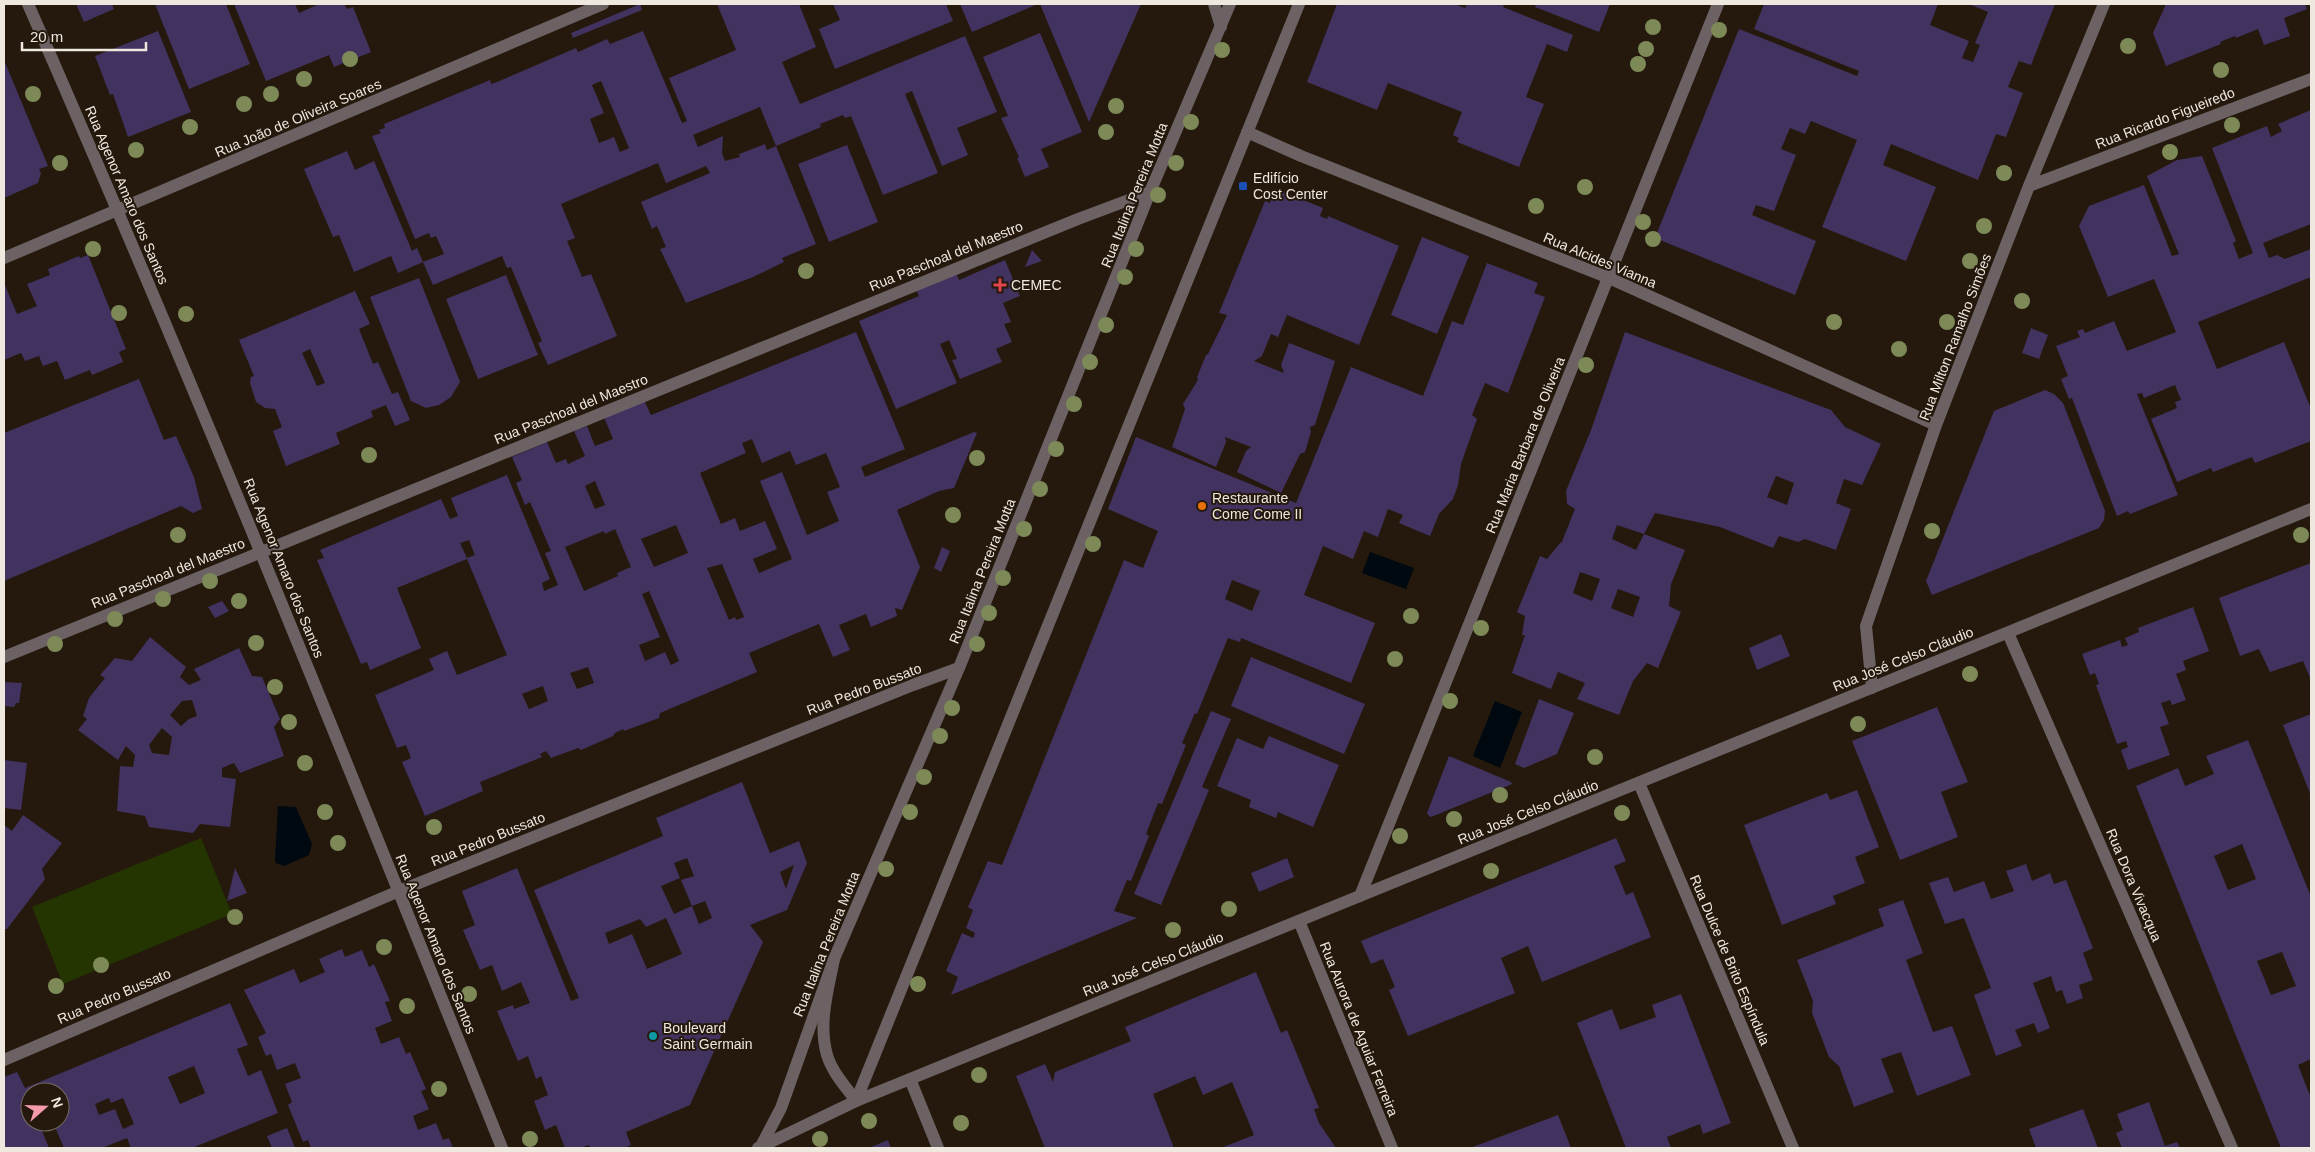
<svg xmlns="http://www.w3.org/2000/svg" width="2315" height="1152" viewBox="0 0 2315 1152" font-family="Helvetica,sans-serif">
<rect width="100%" height="100%" fill="#24190c"/>
<path fill="#243501" d="M201 838 232 914 63 984 32 907Z"/>
<path fill="#000810" d="M1370 552 1414 568 1406 589 1362 573Z
M1495 701 1522 712 1500 768 1473 756Z
M278 806 296 807 312 844 309 855 284 866 276 863 275 860Z"/>
<path fill="#423260" fill-rule="evenodd" d="M76 4H112L114 9 84 22Z
M155 4H226L250 64 189 89Z
M234 4H295L299 13 319 4H344L347 9 353 7 371 52 334 67 329 55 266 81Z
M640 4 642 10 573 38 571 33Z
M717 4H799L816 47 782 62 800 104 965 36 997 112 957 128 968 155 942 166 912 91 905 94 938 173 883 195 851 116 845 118 843 115 820 124 821 127 776 146 760 107 693 135 698 147 723 136 722 153 725 161 740 157 739 154 765 144 767 150 776 146 816 244 782 258 784 262 753 277 686 303 660 249 666 247 657 226 652 229 641 202 710 173 706 166 666 183 658 163 561 204 575 238 567 241 582 277 591 274 617 336 548 365 538 343 542 341 511 267 507 268 502 256 433 285 423 262 444 254 436 236 431 238 429 233 415 239 372 136 381 133 379 130 385 128 384 124 490 80 491 84 497 82 576 48 578 52 607 39 610 44 643 31 682 123 687 121 669 78 736 50ZM601 81 629 148 620 152 614 137 599 143 590 119 604 113 592 85Z
M833 4H946L953 21 835 69 819 29 840 20Z
M960 4H1038L972 32Z
M1040 4H1141L1089 122Z
M1337 4H1454L1465 8 1467 4H1504L1503 7 1573 35 1567 52 1547 44 1526 97 1544 104 1519 167 1457 142 1459 138 1453 135 1462 112 1388 83 1377 110 1307 82Z
M1536 4H1610L1599 32 1535 7Z
M1764 4H1938L1930 25 1969 41 1962 58 1973 62 1980 45 1975 43 1988 12 1969 4H2055L2031 65 2019 61 2008 87 2023 93 2006 137 1996 134 1978 180 1891 144 1883 165 1936 187 1906 261 1822 227 1857 140 1811 121 1805 134 1790 128 1781 149 1796 155 1774 211 1756 205 1752 215 1816 241 1795 295 1655 238 1739 29 1857 76 1859 71 1754 29Z
M2166 4H2305L2307 9 2284 18 2290 36 2264 45 2258 29 2236 38 2235 36 2220 42 2221 44 2166 66 2153 33Z
M158 31 191 112 128 137 113 94 110 95 95 56Z
M1040 33 1082 132 1041 149 1049 167 1025 177 1017 158 1019 157 1001 118 1008 116 983 57Z
M4 60 48 166 39 169 41 173 38 183 4 198Z
M2311 110V224L2263 243 2269 258 2277 255 2285 259 2311 249V277L2198 322 2217 369 2284 342 2311 409V441L2255 463 2252 457 2213 472 2211 468 2177 482 2151 419 2177 408 2175 402 2181 400 2175 385 2144 398 2142 393 2137 394 2178 495 2130 514 2128 511 2117 516 2072 398 2069 399 2061 379 2068 376 2056 346 2080 337 2077 331 2083 329 2085 333 2114 321 2127 351 2176 332 2154 279 2108 297 2079 226 2089 206 2144 185 2172 256 2179 254 2147 176 2177 160 2202 156 2236 241 2233 243 2239 259 2253 253 2212 148 2267 126 2271 137 2282 131 2278 124Z
M847 145 878 222 829 242 798 164Z
M347 151 355 170 374 161 412 251 417 248 423 262 398 273 391 256 354 272 339 235 333 237 304 169Z
M1281 191 1323 208 1320 216 1327 219 1328 216 1399 246 1359 345 1287 315 1278 337 1271 334 1262 356 1254 361 1284 373 1281 365 1289 343 1335 361 1315 425 1310 427 1311 432 1305 452 1300 454 1281 493 1237 472 1246 451 1251 447 1225 437 1226 442 1216 467 1172 447 1185 409 1183 404 1198 380 1197 377 1206 355 1208 354 1227 315 1219 313 1265 201 1270 203 1272 196 1279 199Z
M1422 237 1469 256 1437 334 1391 315Z
M1032 250 1042 261 1025 267Z
M88 255 126 349 119 352 123 362 92 375 90 370 65 380 57 361 43 366 39 356 25 361 21 353 4 360V283L17 314 37 306 27 284 50 275 48 269 79 256 80 258Z
M1005 260 1020 296 1003 303 1011 322 1004 324 1012 342 996 349 1002 362 960 379 952 360 957 359 949 340 940 344 957 383 896 409 859 321 919 296 915 287 955 270 959 280Z
M1487 263 1538 283 1534 293 1545 297 1508 393 1485 383 1472 415 1477 419 1461 464 1458 485 1453 499 1439 514 1430 536 1399 523 1403 515 1388 509 1378 537 1364 531 1353 559 1323 546 1304 595 1375 623 1351 683 1241 638 1240 642 1228 638 1197 714 1195 713 1182 743 1186 745 1162 804 1158 803 1146 834 1149 836 1131 881 1127 880 1114 911 1137 918 951 995 958 977 946 971 962 933 973 938 975 933 966 928 973 910 968 907 988 861 1002 865 1124 560 1143 568 1158 531 1108 509 1136 437 1296 503 1351 367 1423 396 1452 321 1463 325ZM1232 580 1260 591 1252 611 1225 599Z
M506 275 538 355 478 379 446 299Z
M419 278 460 382 451 397 439 405 426 408 411 401 370 297Z
M355 291 370 324 359 329 373 364 378 362 392 394 398 392 410 420 395 426 386 405 371 411 373 417 336 433 340 444 286 466 273 431 282 427 275 409 265 408 256 402 250 383 251 377 254 376 239 340ZM310 349 325 383 317 386 302 353Z
M2031 328 2048 335 2039 359 2022 353Z
M856 332 905 449 861 467 865 477 974 432 977 433 954 488 939 491 897 510 920 567 902 610 895 608 897 616 871 627 866 614 839 625 850 650 833 657 819 624 749 653 757 672 660 713 659 718 624 731 623 729 615 733 613 736 581 750 578 748 551 758 546 751 540 754 542 757 480 782 483 791 425 816 402 762 411 758 406 745 397 748 375 695 434 670 429 659 447 651 457 675 507 655 467 559 397 588 421 648 370 670 367 662 361 664 317 560 324 558 320 550 441 499 450 519 458 516 451 498 507 475 550 579 542 583 544 591 558 585 545 553 551 551 530 502 525 505 516 483 522 480 512 457 547 442 556 463 566 459 568 464 585 456 574 431 587 426 595 446 613 439 604 417 644 400 651 415ZM752 439 762 463 790 451 796 465 826 453 840 487 827 492 839 521 807 535 782 472 760 481 792 559 759 573 753 559 777 549 765 521 740 531 735 518 721 524 700 473 746 453 742 443ZM595 481 605 505 595 509 585 486ZM676 525 688 553 654 567 641 539ZM615 529 631 567 617 573 618 576 584 591 565 547 604 531 605 534ZM469 540 475 555 467 558 460 543ZM722 564 744 617 736 620 735 617 729 620 707 568ZM649 591 679 661 671 665 665 652 645 661 639 645 660 637 642 594ZM588 667 594 683 577 689 570 673ZM543 686 548 701 529 709 522 694Z
M1625 332 1831 410 1845 427 1881 444 1862 485 1844 479 1836 503 1851 509 1836 550 1805 539 1798 542 1779 536 1773 548 1720 527 1655 513 1644 534 1685 550 1671 584 1669 606 1681 612 1658 668 1647 663 1633 681 1619 715 1577 699 1585 683 1558 672 1551 689 1512 673 1525 635H1522L1525 616 1517 612 1540 556 1547 559 1561 542V544L1575 509 1567 504 1566 491 1591 430ZM1776 476 1794 483 1787 505 1767 497ZM1617 525 1644 534 1636 550 1612 539ZM1580 572 1600 579 1592 601 1573 593ZM1618 589 1640 597 1633 617 1611 608Z
M139 379 164 440 176 436 194 477 202 509 193 513 181 506 4 581V433Z
M2045 390 2054 394 2063 403 2105 511 2104 520 2099 528 1932 595 1926 581 1994 411Z
M942 547 950 551 941 572 934 568Z
M2311 563V680L2303 661 2270 672 2259 649 2240 656 2219 598Z
M222 601 229 611 215 618 208 607Z
M2193 607 2209 651 2183 661 2186 670 2176 674 2186 700 2172 705 2170 700 2161 703 2169 724 2160 727 2170 755 2128 770 2121 750 2128 747 2126 741 2117 744 2096 685 2099 684 2095 673 2090 675 2082 654 2120 640 2122 647 2128 645 2125 638 2139 632 2138 628Z
M1781 634 1790 656 1757 670 1749 648Z
M150 637 186 667 180 677 189 685 201 680 194 669 239 648 252 676 262 677 280 719 274 727 284 756 240 773 234 763 222 768V777L236 779 230 827 200 824 193 833 149 827 145 816 117 811 120 766 133 767 135 755 126 746 118 760 78 730 87 719 83 716 89 698 105 678 100 675 115 658 132 661ZM192 700 197 716 189 719 181 726 170 715 182 701ZM162 728 172 737 169 755 152 753 149 745Z
M1251 657 1365 704 1344 754 1231 706Z
M4 682 22 683 19 703H16L14 707 4 706Z
M1539 699 1574 713 1557 754 1524 768 1515 764Z
M1937 707 1968 782 1941 792 1958 837 1900 860 1852 741Z
M1211 711 1231 719 1202 787 1209 790 1161 905 1134 894Z
M2311 714V796L2283 725Z
M1269 736 1339 765 1313 827 1278 812 1276 818 1249 807 1251 800 1217 786 1237 738 1263 749Z
M2248 740 2311 897V1059L2298 1065 2311 1098V1148H2281L2136 786 2178 768 2185 786 2214 774 2206 756ZM2242 844 2256 879 2228 890 2214 856ZM2282 952 2296 986 2271 995 2257 961Z
M1449 756 1511 782 1512 784 1431 817 1428 815 1427 813Z
M4 760 27 763 21 810 4 808Z
M742 782 770 853 799 841 807 863 787 910 750 925 763 942 690 1105 626 1132 631 1145 624 1148H590L589 1145 580 1148H565L556 1125 545 1130 534 1101 548 1095 541 1076 536 1079 528 1056 518 1061 497 1011 513 1005 514 1009 530 1003 521 982 502 991 492 965 480 970 463 930 475 925 462 891 517 868 571 1001 579 998 534 890 663 836 656 818ZM687 858 694 876 681 880 692 906 705 901 712 918 699 924 692 906 674 914 661 886 680 878 674 863ZM794 865 786 889 780 872ZM666 918 682 954 647 969 632 934 609 944 605 933 640 919 646 927Z
M1857 790 1879 847 1855 857 1865 883 1833 896 1836 904 1782 925 1744 825 1827 793 1830 800Z
M23 815 62 843 42 869 45 879 7 929H4V825L12 831Z
M1616 838 1626 861 1614 866 1626 895 1633 892 1651 937 1542 982 1528 946 1501 958 1515 993 1408 1036 1389 990 1395 987 1383 959 1371 964 1361 941Z
M1287 858 1294 877 1259 892 1251 873Z
M2026 864 2032 881 2050 873 2054 884 2066 880 2093 948 2083 953 2093 980 2079 985 2083 998 2067 1004 2062 990 2056 992 2051 976 2033 983 2050 1028 2038 1033 2034 1023 2015 1030 2022 1046 1996 1056 1974 995 1991 988 1964 918 1945 924 1929 883 1948 877 1954 892 1984 881 1991 899 2014 891 2006 871Z
M235 868 247 893 227 901Z
M1903 900 1923 953 1906 960 1933 1032 1952 1026 1971 1075 1917 1096 1901 1052 1881 1059 1894 1092 1854 1107 1839 1066 1829 1057 1812 1013 1813 1001 1797 960 1884 926 1878 909Z
M342 949 345 957 362 950 369 967 374 964 390 1001 385 1002 392 1021 375 1028 381 1044 399 1037 406 1054 410 1052 426 1089 421 1091 429 1109 413 1116 418 1130 436 1123 443 1140 449 1138 453 1148H311L308 1140 303 1142 288 1105 292 1102 285 1084 301 1078 295 1063 277 1070 271 1054 266 1056 258 1037 266 1033 244 990 294 969 300 983 325 972 319 959Z
M1256 972 1281 1033 1287 1030 1319 1108 1314 1109 1319 1123 1336 1148H1221L1254 1135 1232 1082 1203 1095 1195 1076 1153 1094 1174 1148H1045L1016 1076 1045 1064 1053 1082 1055 1072 1131 1041 1125 1027Z
M1681 994 1731 1123 1703 1134 1700 1124 1667 1137 1671 1148H1626L1577 1023 1612 1009 1620 1030 1656 1017 1652 1005Z
M230 1003 248 1045 237 1049 248 1076 261 1070 278 1113 192 1148H131L127 1138 102 1148H64L53 1122H60V1092H30V1122H49L40 1126 49 1148H4V1077L17 1072 25 1088ZM194 1066 205 1093 180 1104 168 1077ZM109 1098 111 1103 123 1098 134 1124 123 1129 115 1109 99 1115 95 1104Z
M2149 1102 2165 1146 2177 1142 2180 1148H2122L2116 1133 2123 1130 2117 1114Z
M2083 1109 2098 1148H2036L2029 1129Z
M1558 1115 1571 1148H1470Z
M287 1128 295 1148H272L267 1136Z
M888 1140 891 1148H869Z"/>
<g fill="none" stroke-linecap="round" stroke-linejoin="round">
<path stroke="#6c6264" stroke-width="12" d="M28 4C194 382 348 765 502 1148
M1214 4 1221 27
M1247 132 1301 156 1609 278 1936 425
M2029 186 2311 79
M4 258 603 4
M2008 633 2232 1148
M4 657 1078 219 1150 192
M1872 688 1866 626 1936 425 2029 186 2104 4
M1639 783 1793 1148
M1360 896 1718 4
M1299 921 1392 1148
M4 1060 399 891 913 685 959 668
M910 1079 938 1148
M856 1101 1299 4
M760 1148 781 1108 834 959 959 668 1150 192 1230 4"/>
<path stroke="#6c6264" stroke-width="12" d="M834 959C828 990 818 1023 827 1055 832 1072 846 1087 856 1101
M758 1148 856 1101 2311 509"/>
</g>
<g fill="#7d8a58">
<circle cx="1653" cy="27" r="8"/>
<circle cx="1719" cy="30" r="8"/>
<circle cx="2128" cy="46" r="8"/>
<circle cx="1646" cy="49" r="8"/>
<circle cx="1222" cy="50" r="8"/>
<circle cx="350" cy="59" r="8"/>
<circle cx="1638" cy="64" r="8"/>
<circle cx="2221" cy="70" r="8"/>
<circle cx="304" cy="79" r="8"/>
<circle cx="33" cy="94" r="8"/>
<circle cx="271" cy="94" r="8"/>
<circle cx="244" cy="104" r="8"/>
<circle cx="1116" cy="106" r="8"/>
<circle cx="1191" cy="122" r="8"/>
<circle cx="2232" cy="125" r="8"/>
<circle cx="190" cy="127" r="8"/>
<circle cx="1106" cy="132" r="8"/>
<circle cx="136" cy="150" r="8"/>
<circle cx="2170" cy="152" r="8"/>
<circle cx="60" cy="163" r="8"/>
<circle cx="1176" cy="163" r="8"/>
<circle cx="2004" cy="173" r="8"/>
<circle cx="1585" cy="187" r="8"/>
<circle cx="1158" cy="195" r="8"/>
<circle cx="1536" cy="206" r="8"/>
<circle cx="1643" cy="222" r="8"/>
<circle cx="1984" cy="226" r="8"/>
<circle cx="1653" cy="239" r="8"/>
<circle cx="93" cy="249" r="8"/>
<circle cx="1136" cy="249" r="8"/>
<circle cx="1970" cy="261" r="8"/>
<circle cx="806" cy="271" r="8"/>
<circle cx="1125" cy="277" r="8"/>
<circle cx="2022" cy="301" r="8"/>
<circle cx="119" cy="313" r="8"/>
<circle cx="186" cy="314" r="8"/>
<circle cx="1834" cy="322" r="8"/>
<circle cx="1947" cy="322" r="8"/>
<circle cx="1106" cy="325" r="8"/>
<circle cx="1899" cy="349" r="8"/>
<circle cx="1090" cy="362" r="8"/>
<circle cx="1586" cy="365" r="8"/>
<circle cx="1074" cy="404" r="8"/>
<circle cx="1056" cy="449" r="8"/>
<circle cx="369" cy="455" r="8"/>
<circle cx="977" cy="458" r="8"/>
<circle cx="1040" cy="489" r="8"/>
<circle cx="953" cy="515" r="8"/>
<circle cx="1024" cy="529" r="8"/>
<circle cx="1932" cy="531" r="8"/>
<circle cx="178" cy="535" r="8"/>
<circle cx="2301" cy="535" r="8"/>
<circle cx="1093" cy="544" r="8"/>
<circle cx="1003" cy="578" r="8"/>
<circle cx="210" cy="581" r="8"/>
<circle cx="163" cy="599" r="8"/>
<circle cx="239" cy="601" r="8"/>
<circle cx="989" cy="613" r="8"/>
<circle cx="1411" cy="616" r="8"/>
<circle cx="115" cy="619" r="8"/>
<circle cx="1481" cy="628" r="8"/>
<circle cx="256" cy="643" r="8"/>
<circle cx="55" cy="644" r="8"/>
<circle cx="977" cy="644" r="8"/>
<circle cx="1395" cy="659" r="8"/>
<circle cx="1970" cy="674" r="8"/>
<circle cx="275" cy="687" r="8"/>
<circle cx="1450" cy="701" r="8"/>
<circle cx="952" cy="708" r="8"/>
<circle cx="289" cy="722" r="8"/>
<circle cx="1858" cy="724" r="8"/>
<circle cx="940" cy="736" r="8"/>
<circle cx="1595" cy="757" r="8"/>
<circle cx="305" cy="763" r="8"/>
<circle cx="924" cy="777" r="8"/>
<circle cx="1500" cy="795" r="8"/>
<circle cx="325" cy="812" r="8"/>
<circle cx="910" cy="812" r="8"/>
<circle cx="1622" cy="813" r="8"/>
<circle cx="1454" cy="819" r="8"/>
<circle cx="434" cy="827" r="8"/>
<circle cx="1400" cy="836" r="8"/>
<circle cx="338" cy="843" r="8"/>
<circle cx="886" cy="869" r="8"/>
<circle cx="1491" cy="871" r="8"/>
<circle cx="1229" cy="909" r="8"/>
<circle cx="235" cy="917" r="8"/>
<circle cx="1173" cy="930" r="8"/>
<circle cx="384" cy="947" r="8"/>
<circle cx="101" cy="965" r="8"/>
<circle cx="918" cy="984" r="8"/>
<circle cx="56" cy="986" r="8"/>
<circle cx="469" cy="994" r="8"/>
<circle cx="407" cy="1006" r="8"/>
<circle cx="979" cy="1075" r="8"/>
<circle cx="439" cy="1089" r="8"/>
<circle cx="869" cy="1121" r="8"/>
<circle cx="961" cy="1123" r="8"/>
<circle cx="530" cy="1139" r="8"/>
<circle cx="820" cy="1139" r="8"/>
</g>
<rect fill="#1a4fb4" stroke="#24190c" stroke-width="2" x="1238" y="181" width="10" height="10" rx="2.5"/>
<path fill="#e0444e" stroke="#24190c" stroke-width="2" d="M997.5 277.5h5v5h5v5h-5v5h-5v-5h-5v-5h5z"/>
<circle fill="#e8710a" stroke="#24190c" stroke-width="2" cx="1202" cy="506" r="5"/>
<circle fill="#0f9aa8" stroke="#24190c" stroke-width="2" cx="653" cy="1036" r="5"/>
<g text-anchor="middle" stroke-width="4" stroke-linejoin="round" paint-order="stroke">
<g font-size="14" fill="#efe8df" stroke="#24190c">
<text transform="translate(298 118) rotate(-23)" y="5">Rua João de Oliveira Soares</text>
<text transform="translate(2165 118) rotate(-21)" y="5">Rua Ricardo Figueiredo</text>
<text transform="translate(127 195) rotate(67)" y="5">Rua Agenor Amaro dos Santos</text>
<text transform="translate(1134 195) rotate(-68)" y="5">Rua Italina Pereira Motta</text>
<text transform="translate(946 256) rotate(-22)" y="5">Rua Paschoal del Maestro</text>
<text transform="translate(1600 260) rotate(23)" y="5">Rua Alcides Vianna</text>
<text transform="translate(1955 337) rotate(-69)" y="5">Rua Milton Ramalho Simões</text>
<text transform="translate(571 409) rotate(-22)" y="5">Rua Paschoal del Maestro</text>
<text transform="translate(1525 445) rotate(-68)" y="5">Rua Maria Barbara de Oliveira</text>
<text transform="translate(284 568) rotate(68)" y="5">Rua Agenor Amaro dos Santos</text>
<text transform="translate(982 571) rotate(-68)" y="5">Rua Italina Pereira Motta</text>
<text transform="translate(168 573) rotate(-22)" y="5">Rua Paschoal del Maestro</text>
<text transform="translate(1903 659) rotate(-22)" y="5">Rua José Celso Cláudio</text>
<text transform="translate(864 689) rotate(-21)" y="5">Rua Pedro Bussato</text>
<text transform="translate(1528 812) rotate(-22)" y="5">Rua José Celso Cláudio</text>
<text transform="translate(488 839) rotate(-22)" y="5">Rua Pedro Bussato</text>
<text transform="translate(2134 885) rotate(67)" y="5">Rua Dora Vivacqua</text>
<text transform="translate(436 944) rotate(68)" y="5">Rua Agenor Amaro dos Santos</text>
<text transform="translate(826 944) rotate(-68)" y="5">Rua Italina Pereira Motta</text>
<text transform="translate(1730 960) rotate(67)" y="5">Rua Dulce de Brito Espíndula</text>
<text transform="translate(1153 964) rotate(-22)" y="5">Rua José Celso Cláudio</text>
<text transform="translate(114 996) rotate(-23)" y="5">Rua Pedro Bussato</text>
<text transform="translate(1359 1029) rotate(68)" y="5">Rua Aurora de Aguiar Ferreira</text>
</g>
<g font-size="14" fill="#efe8df" stroke="#24190c" text-anchor="start">
<text x="1253" y="183">Edifício<tspan x="1253" dy="16">Cost Center</tspan></text>
<text x="1011" y="290">CEMEC</text>
<text x="1212" y="503">Restaurante<tspan x="1212" dy="16">Come Come II</tspan></text>
<text x="663" y="1033">Boulevard<tspan x="663" dy="16">Saint Germain</tspan></text>
</g>
</g>
<rect width="2315" height="1152" fill="none" stroke="#efe8df" stroke-width="10"/>
<g transform="translate(45 1107) rotate(70)"><circle r="24" fill="#24190c" stroke="#756c60"/>
<path d="M0-4L9 19L0 12L-9 19Z" fill="#f39aac"/>
<text y="-8" font-size="14" font-weight="bold" text-anchor="middle" fill="#efe8df">N</text>
</g>
<path d="M22 42v8h124v-8" fill="none" stroke="#efe8df" stroke-width="2.5"/>
<text x="30" y="42" font-size="15" fill="#efe8df" stroke="#24190c" stroke-width="4" paint-order="stroke">20 m</text>
</svg>
